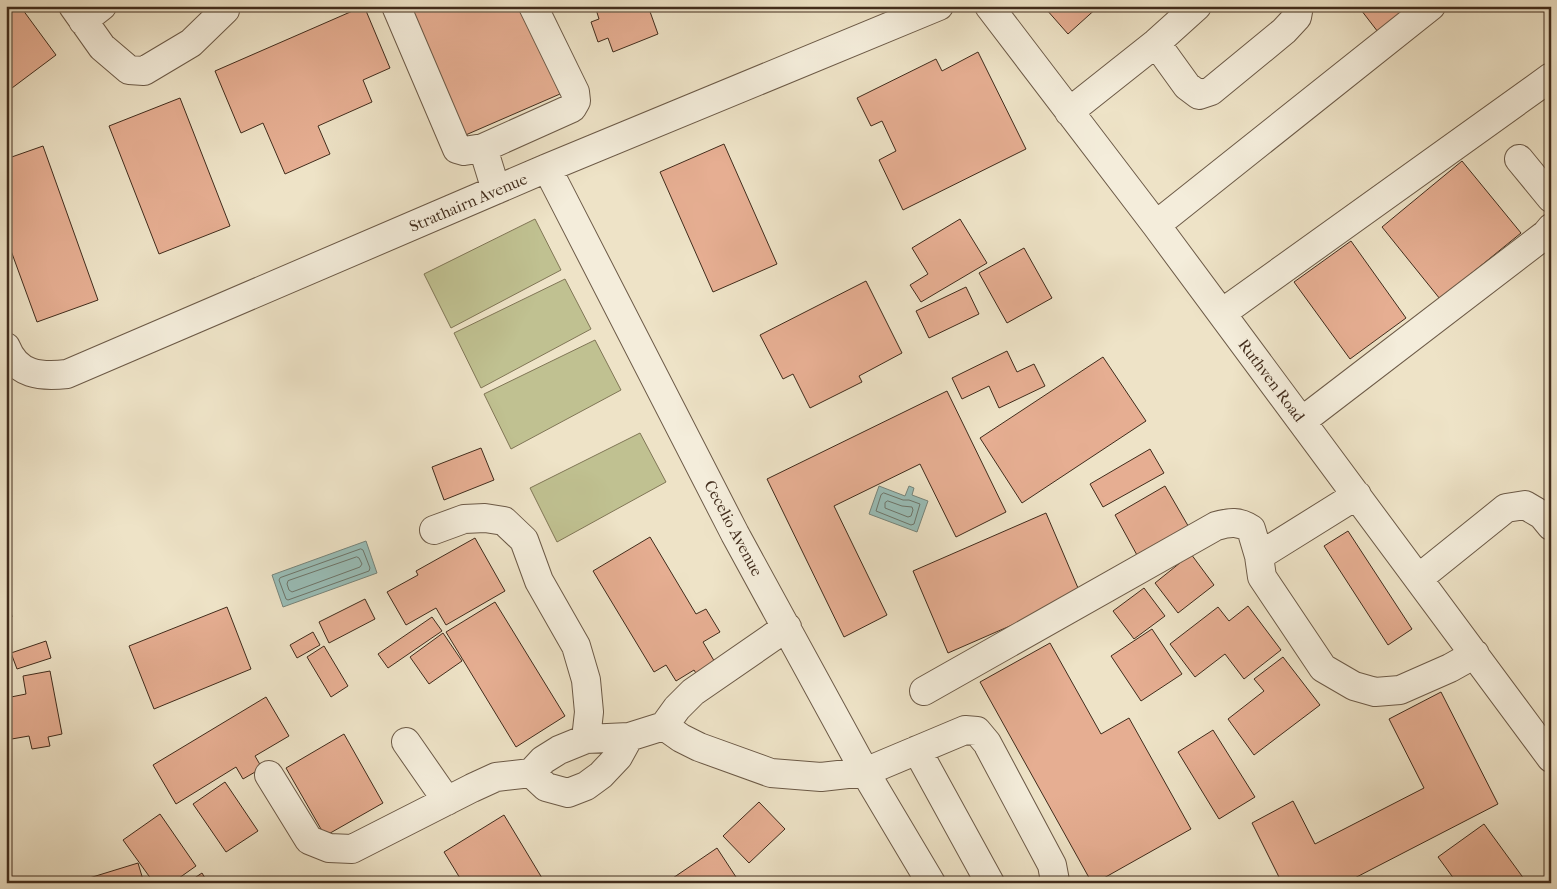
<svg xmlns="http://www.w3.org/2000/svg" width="1557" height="889" viewBox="0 0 1557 889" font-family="'IM FELL French Canon',serif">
<rect width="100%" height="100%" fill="#eee3c7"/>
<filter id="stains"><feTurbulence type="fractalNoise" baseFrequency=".004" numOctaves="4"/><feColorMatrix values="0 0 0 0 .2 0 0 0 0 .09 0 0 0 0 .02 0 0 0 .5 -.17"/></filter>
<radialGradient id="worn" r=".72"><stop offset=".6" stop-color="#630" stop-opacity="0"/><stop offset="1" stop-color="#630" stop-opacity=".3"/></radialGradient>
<path fill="#c0c191" stroke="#807656" d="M535 219 561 270 451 328 424 274Z
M565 279 591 329 481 388 454 333Z
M595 340 621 390 511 449 484 394Z
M640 433 666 482 557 542 530 488Z"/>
<path fill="#99beb8" stroke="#76847a" d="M879 486 905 496 909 486 914 488 912 495 928 501 917 532 869 514Z
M366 541 377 573 283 607 272 575Z"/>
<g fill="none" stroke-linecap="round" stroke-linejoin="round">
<path stroke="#6d756a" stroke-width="1" d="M884 493 903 500H909L920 504 914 524 911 525 876 511 881 495Z
M888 501 902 506 912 507 913 510 911 516 908 517 885 508V503Z
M361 549 363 550 370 568 369 571 288 600 286 599 279 580 280 578Z
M357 557 359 558 362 564 360 567 292 592 289 590 287 584 288 581Z"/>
</g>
<path fill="#e6ae92" stroke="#412c1c" d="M6 6H20L56 55 8 91 6 88Z
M364 6 390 68 363 80 372 102 318 126 330 154 285 174 263 123 241 133 215 71Z
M405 6H522L560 94 461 137Z
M595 6H648L658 34 613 52 608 38 598 42 591 22 599 19Z
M1049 6H1099L1068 34 1046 9Z
M1358 6H1409L1378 32Z
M978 52 1026 149 903 210 879 160 896 151 882 121 871 126 857 98 936 59 942 71Z
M180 98 230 226 159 254 109 126Z
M724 144 777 264 713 292 660 172Z
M43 146 98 300 37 322 6 237V159Z
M1462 161 1521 233 1440 299 1382 227Z
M960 219 987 263 921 302 910 285 928 274 912 248Z
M1351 241 1406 318 1350 359 1294 282Z
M1024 248 1052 298 1007 323 979 273Z
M866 281 902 353 859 376 862 382 810 408 793 374 783 379 760 335Z
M966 287 979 314 929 338 916 311Z
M1007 351 1017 372 1034 364 1045 386 999 408 989 386 962 399 952 378Z
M1103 357 1146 421 1022 503 980 438Z
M947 391 1006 512 956 537 920 464 834 506 887 615 844 637 767 479Z
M481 448 494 480 444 500 432 467Z
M1150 449 1164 473 1103 507 1090 484Z
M1165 486 1194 536 1143 566 1115 515Z
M1046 513 1081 595 948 653 913 571Z
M1348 531 1412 629 1388 645 1324 546Z
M650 537 696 614 706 609 720 632 703 642 716 664 697 675 694 670 676 681 666 665 654 672 593 571Z
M475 538 505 591 446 625 436 608 406 625 387 592 418 575 416 571Z
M1191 554 1214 585 1178 613 1155 583Z
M6 583 12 617 6 618Z
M1144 588 1165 616 1134 639 1113 611Z
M365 599 375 619 329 643 319 622Z
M495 602 565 716 516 747 446 632Z
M1248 606 1281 650 1244 679 1225 654 1195 677 1170 644 1218 607 1229 621Z
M227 607 251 669 154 709 129 646Z
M432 617 442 631 388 668 378 654Z
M1152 629 1182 674 1141 701 1111 656Z
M313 632 320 645 297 658 290 645Z
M443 633 462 661 429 684 410 657Z
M46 641 51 658 17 669 11 653Z
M1050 643 1101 734 1129 718 1191 829 1095 883H1092L980 682Z
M324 646 348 686 331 697 307 657Z
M1283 657 1320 705 1254 755 1228 719 1264 691 1254 679Z
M50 671 62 734 48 737 50 746 32 749 29 736 6 740V698L26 694 23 676Z
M1441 692 1498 804 1345 883H1282L1252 823 1293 801 1315 844 1424 788 1389 719Z
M266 697 289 736 255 756 262 768 243 779 236 767 176 804 153 765Z
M1213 730 1255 797 1219 819 1178 752Z
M344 734 383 803 325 836 286 768Z
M225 782 258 831 226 852 193 804Z
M759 802 785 829 749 863 723 836Z
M160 814 196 866 172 883H154L123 840Z
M504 815 545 883H491L490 881 486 883H463L444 852Z
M1484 824 1527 883H1457L1438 857Z
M717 848 736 877 727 883H671L670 880Z
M138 863 144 883H73Z
M202 873 208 883H187Z"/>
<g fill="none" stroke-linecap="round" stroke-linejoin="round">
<defs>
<path id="minor" d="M73 6 102 47 129 70 144 71 191 43 225 10 224 6
M396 6 457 149 464 151 483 148 496 190
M989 6 1156 225 1551 758
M83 21 102 6
M1156 43 1187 86 1199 95 1211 91 1284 31 1297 17 1299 6
M1069 112 1156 43 1197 6
M483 148 572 108 576 101 575 92 533 6
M1519 159 1551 198
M547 168 735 534 865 772 931 883
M1156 225 1431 6
M1222 313 1551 77
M6 347C17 375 40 377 67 374L547 168 939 6
M1302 421 1546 234 1551 228
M1357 495 1259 556 1262 577 1323 668 1354 686 1375 692 1400 690 1450 668 1475 654
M434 530 464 519 485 518 504 521 524 540 539 581 576 646 586 680 589 712 586 739
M1419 578 1506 508 1525 505 1542 515 1551 526
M924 691 1216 526C1230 522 1239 521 1251 529L1259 556
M664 726 681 738 699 747 771 773 821 777 865 772 965 730 977 731 987 743 1052 865 1055 881 1053 883
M406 742 447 801
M917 750 990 883
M531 773 546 787 568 793 586 786 601 775 618 757 629 737
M269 775 309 840 329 848 352 849 472 788 496 777 531 773 543 760 559 750 586 739 629 737 664 726 677 708 693 692 787 627"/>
</defs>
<use href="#minor" stroke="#6c5a47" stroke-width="30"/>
<use href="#minor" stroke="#f4eddb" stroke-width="28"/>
</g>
<g text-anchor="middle" stroke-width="4.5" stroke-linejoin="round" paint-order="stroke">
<g font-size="16" fill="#412c1c" stroke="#f4eddb">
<text transform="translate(468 202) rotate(-23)" y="6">Strathairn Avenue</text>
<text transform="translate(1272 380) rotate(53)" y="6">Ruthven Road</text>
<text transform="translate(734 528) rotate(62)" y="6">Cecelio Avenue</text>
</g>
</g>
<rect width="1557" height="889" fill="none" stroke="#eee3c7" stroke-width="25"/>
<rect x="8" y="8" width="1542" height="874" fill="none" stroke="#412c1c" stroke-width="2.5"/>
<rect x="12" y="12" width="1532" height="864" fill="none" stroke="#412c1c"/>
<rect width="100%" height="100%" filter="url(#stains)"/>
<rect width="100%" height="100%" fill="url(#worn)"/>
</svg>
